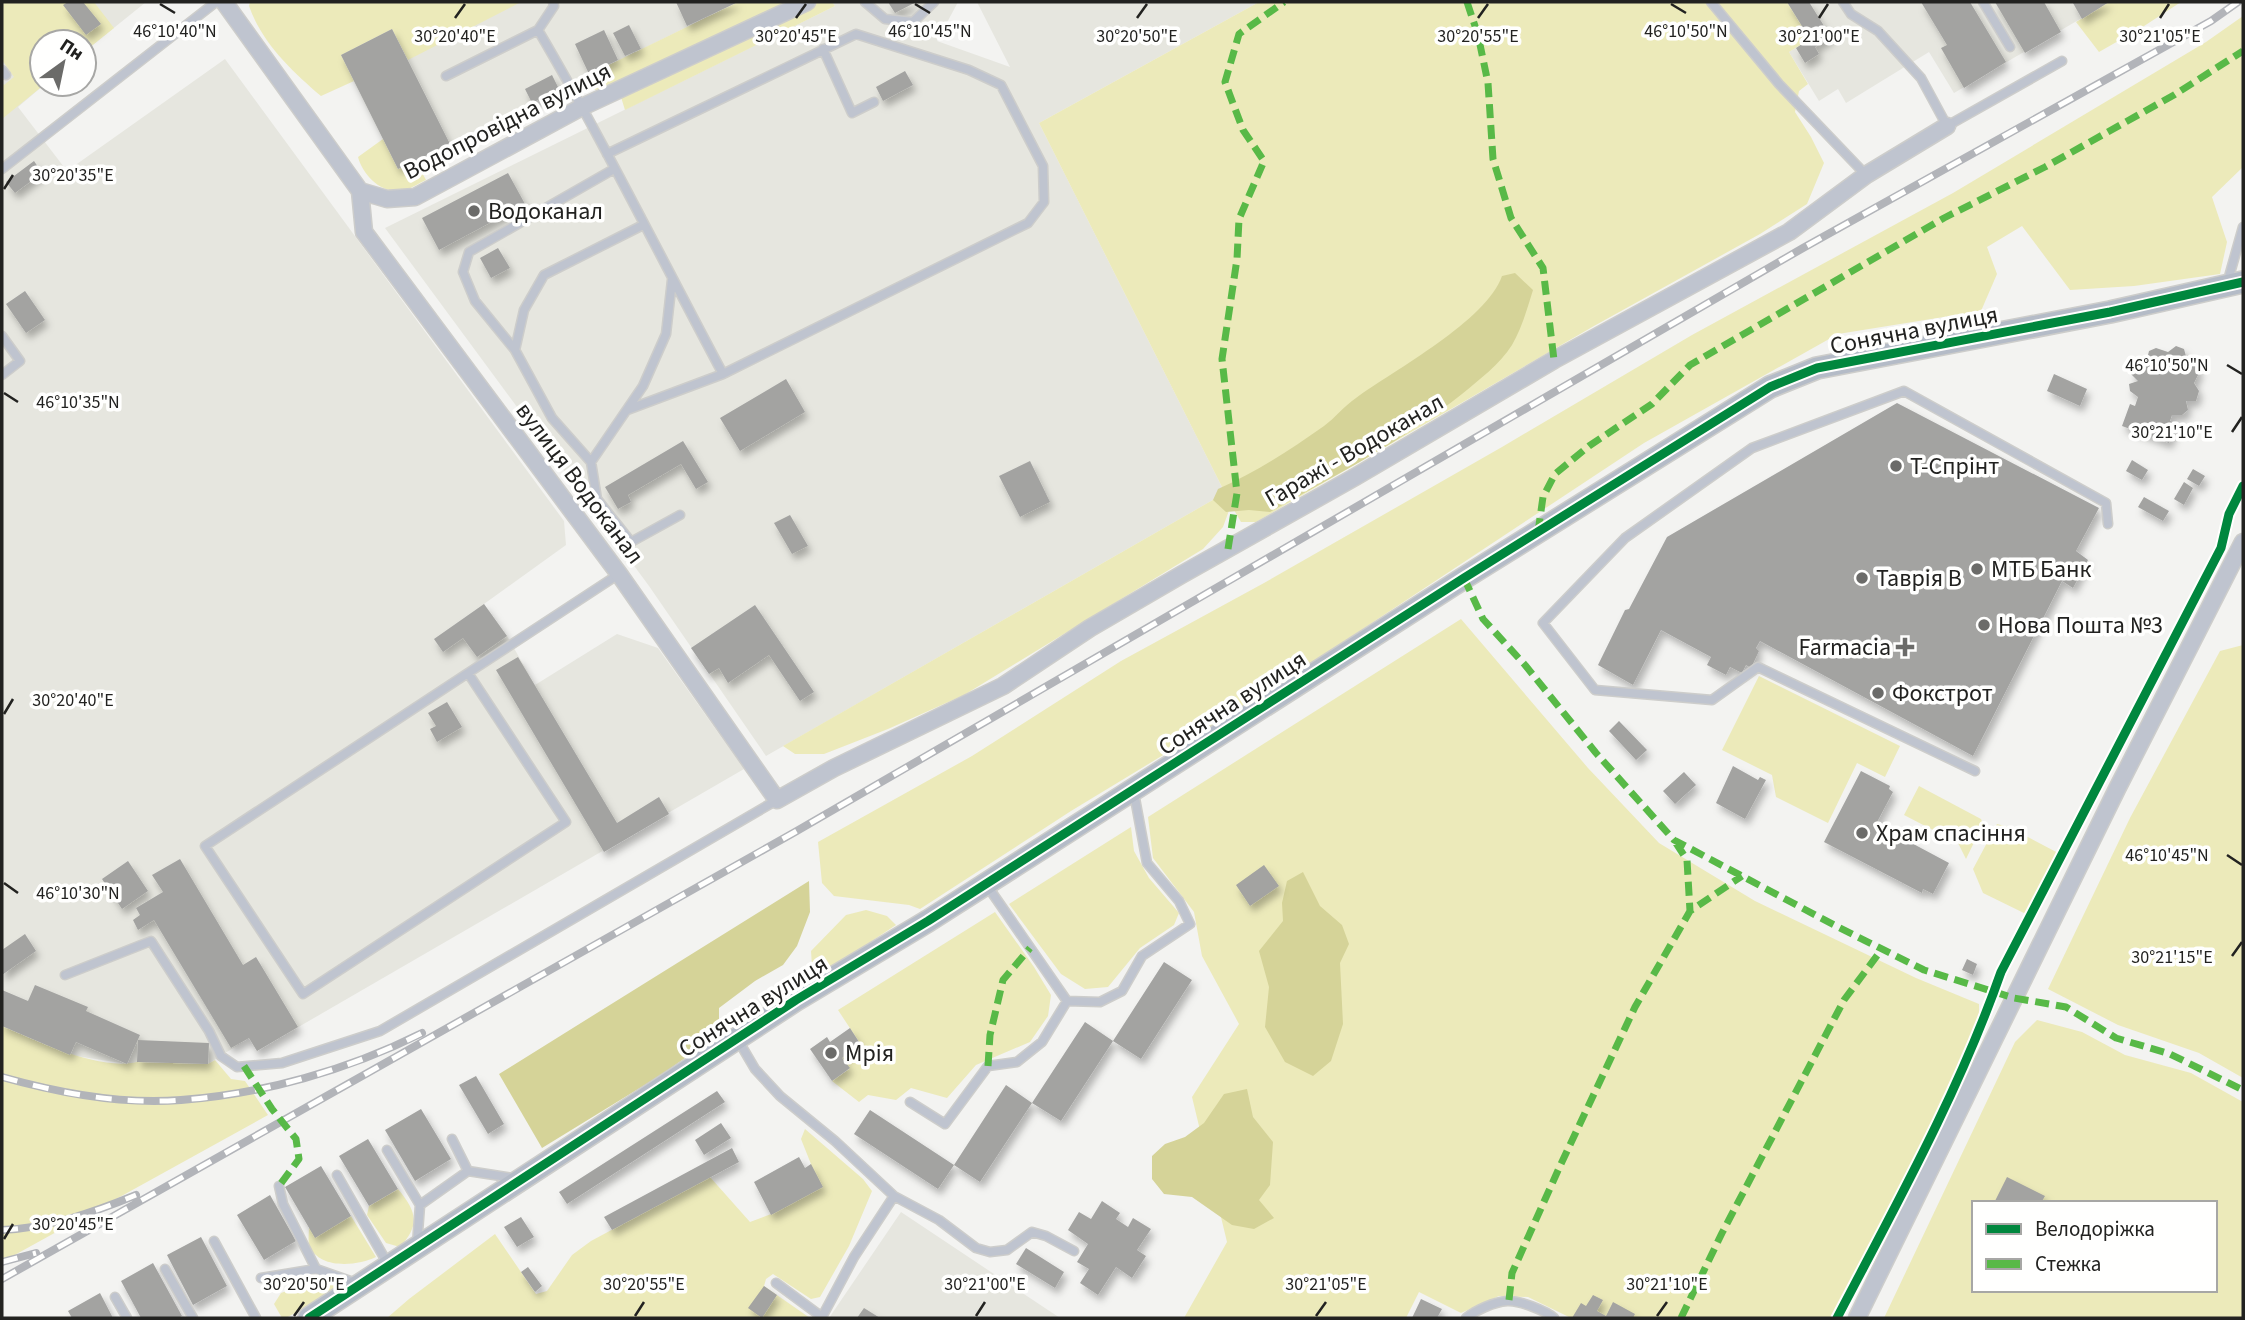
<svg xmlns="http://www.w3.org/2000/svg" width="2245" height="1320" viewBox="0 0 2245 1320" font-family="'Source Sans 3',sans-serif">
<defs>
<filter id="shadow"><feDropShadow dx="3.5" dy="6" stdDeviation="3.5" flood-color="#0004"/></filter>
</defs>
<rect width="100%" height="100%" fill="#f3f3f1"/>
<path fill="#e6e6df" d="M2 2H146L84 52V42H42V84H45L18 107 67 171 225 59 564 521 566 545 484 604 507 636 535 685 617 634 658 648 744 769 257 1051 249 1038 208 1064 138 1062 127 1064 70 1055 2 1026Z
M314 2H738L398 169Z
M832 2H958L937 41 1010 67 977 2H1259L1039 123 1225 493 766 756 649 586 385 228 835 6Z
M1787 2H2109L1954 93 1929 52 1846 103 1838 89 1819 101 1789 52 1810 39Z
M901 1212 1060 1318H829Z"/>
<path fill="#eceaba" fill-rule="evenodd" d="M2 2H94L114 28 84 52V42H42V84H45L2 119V82L4 85 14 77 2 60Z
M250 2H521L408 60 392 29 341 55 354 81 321 96C292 71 262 43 249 6Z
M738 2H790L661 63 596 90 576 81Z
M819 2H832L835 6 625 110 621 97Z
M1259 2H1787L1810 39 1789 52 1808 84 1799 91 1795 112 1811 137 1824 163 1807 204 1760 234 1594 326 1256 522H1241L1231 505 1223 527 1203 549 964 695 888 729 824 754H795L783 746 1225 493 1039 123Z
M2109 2H2181L2141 28 2099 52 2076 22Z
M2243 16V167L2212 197 2227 242 2220 274 2134 286 2070 290 2022 226 1987 247 1997 274 1981 311 1838 334 1644 443 1272 689 1071 811 920 909 909 905 834 896 822 883 818 842 972 756 1121 661 1264 583 1502 447 1692 335 1953 193 2206 42Z
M383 139 398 169 416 161 426 180C419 183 412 188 405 190 383 196 363 176 358 157Z
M1461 619 1588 768 1659 843 1755 901 1916 978 1979 1004V1024L1890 1209 1833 1318H1571L1528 1297 1499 1296 1461 1313 1419 1292 1406 1318H1184L1227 1242 1192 1097 1239 1024 1202 956 1194 912 1153 858 1148 817Z
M2243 645V1078L2199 1053 2118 1025 2048 989 2130 818 2220 651Z
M1759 676 1900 746 1885 777 1857 763 1828 823 1776 797 1772 775 1722 750Z
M1919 786 1981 819 1983 824 1966 859 1958 843 1904 815Z
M1997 824 2009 827 2060 854 2028 915 1983 893 1973 869Z
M1131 827 1134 851 1149 878 1179 913 1174 925 1140 948 1108 987 1085 989 1061 974 1009 904Z
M866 910 887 916 896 925 822 974 812 966 811 951 846 915Z
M995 912 1034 967 1051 995 1048 1016 1030 1042 976 1065 947 1098 911 1088 896 1100 868 1095 859 1102 832 1081 849 1069 842 1058 861 1045 838 1010Z
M2037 1020 2082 1032 2125 1055 2191 1073 2243 1102V1318H1884L2015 1042ZM1974 1203H2215V1290H1974Z
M2 1026C38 1041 98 1071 137 1062L208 1064 215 1060 231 1079 245 1081 268 1115 2 1262Z
M805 1129 863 1179 872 1191 849 1246 820 1297 811 1299 773 1274 766 1279 764 1286 810 1318H387L409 1299 495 1234 536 1294 547 1291 572 1255 591 1241 710 1177 750 1222 771 1214 811 1164 801 1139Z
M398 1189C416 1211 421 1224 400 1247L386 1243 367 1215 369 1206Z
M351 1216 376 1257C357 1266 319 1270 309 1245 308 1240 309 1232 309 1227L315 1237Z
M328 1279 338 1281 331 1293 286 1318H282L274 1304 281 1293 311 1282Z"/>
<path fill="#d5d398" d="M1515 273 1533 290C1527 309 1522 328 1512 345 1500 364 1479 380 1462 394 1403 441 1336 475 1270 512L1249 510 1226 512 1213 500 1218 489C1256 472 1290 450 1324 426 1335 418 1344 406 1356 398 1396 369 1486 321 1502 276Z
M1303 872 1320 906 1342 925 1349 944 1340 963 1343 1024 1331 1061 1313 1076 1285 1062 1265 1027 1269 987 1259 951 1283 921 1282 903 1287 881Z
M809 881 810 912 797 946 783 965 755 981 719 1008V1034L661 1075 542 1148 499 1074Z
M1247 1089 1253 1117 1273 1142 1270 1185 1259 1200 1274 1218 1254 1229 1232 1225 1192 1197 1164 1194 1152 1179V1156L1165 1144 1185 1137 1204 1123 1224 1094Z"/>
<path fill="#a3a3a1" filter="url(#shadow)" d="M68 2H83L101 24 86 35 63 5Z
M676 2H738L687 26Z
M888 2H916L895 13Z
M1787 2H1809L1831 37 1815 47 1819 54 1805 63 1796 48 1810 39Z
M1921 2H1970L2006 62 1964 88 1941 48 1947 45Z
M1995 2H2044L2061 32 2025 53Z
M2076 2H2109L2082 19 2073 3Z
M629 25 641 49 625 56 613 33Z
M392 29 450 144 398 169 341 55Z
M604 30 618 60 589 74 575 44Z
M905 71 913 85 883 101 876 87Z
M552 75 559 89 532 103 525 89Z
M34 161 42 173 15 193 6 182Z
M508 173 525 204 439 250 422 218Z
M498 248 510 268 491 278 480 258Z
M25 291 45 320 26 333 6 304Z
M2176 346 2184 349 2187 360 2198 366 2199 373 2194 383 2199 391 2196 401H2186L2188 410 2182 415H2172L2170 421 2177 423 2169 443 2122 426 2130 404 2135 406 2138 397 2130 391 2129 384 2138 381 2131 374 2137 365 2146 363 2149 351 2156 348 2168 352Z
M2054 374 2087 389 2080 406 2047 391Z
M786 379 805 412 740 451 720 418Z
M1897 403 2099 508 2076 551 2088 560 2073 588 2062 581 1973 756 1760 641 1756 648 1759 651 1751 668 1746 665 1742 673 1730 667 1726 675 1707 665 1711 657 1661 630 1633 685 1598 665 1625 610 1629 609 1667 537Z
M683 441 708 482 696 489 681 464 628 495 631 502 618 509 605 487Z
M2132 460 2148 470 2142 480 2126 471Z
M1030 461 1050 502 1020 517 999 476Z
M2193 469 2205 476 2199 486 2187 479Z
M2184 482 2193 488 2184 505 2174 499Z
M2144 497 2169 511 2163 521 2138 507Z
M790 515 808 546 792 554 774 523Z
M484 604 507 636 477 657 463 638 443 652 434 639Z
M755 605 814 692 800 701 769 655 728 683 719 668 709 674 691 648Z
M518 657 617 823 659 797 669 814 604 852 496 670Z
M447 702 462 727 437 742 430 729 436 726 428 713Z
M1619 721 1647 750 1636 760 1609 731Z
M1733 766 1758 780 1760 777 1766 780 1745 819 1716 803Z
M1861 771 1890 786 1889 789 1893 792 1876 824 1949 863 1933 894 1923 889 1922 893 1824 842Z
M1684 772 1696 785 1675 804 1663 791Z
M180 859 243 965 256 957 298 1027 257 1051 249 1038 231 1048 154 920 138 930 133 920 140 915 136 908 163 892 152 875Z
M128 861 148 891 122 909 102 879Z
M1264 865 1279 886 1250 906 1236 885Z
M25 934 36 951 2 975V950Z
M1967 959 1977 964 1973 975 1962 970Z
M1164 962 1192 980 1141 1059 1113 1041Z
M35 985 88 1007 86 1011 140 1035 127 1064 76 1042 70 1055 2 1026V990L28 1001Z
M1085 1022 1113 1041 1061 1121 1032 1103Z
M850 1028 861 1045 842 1058 850 1068 832 1081 810 1049 827 1037 830 1042Z
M138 1040 209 1043 208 1064 137 1062Z
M476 1076 504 1124 488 1134 459 1085Z
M1006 1085 1032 1103 980 1182 954 1165Z
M717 1091 725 1102 567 1204 559 1192Z
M421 1109 451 1159 415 1181 385 1130Z
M870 1110 954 1165 938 1189 854 1134Z
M721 1123 731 1138 704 1155 695 1140Z
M368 1139 398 1189 369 1206 339 1156Z
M732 1148 739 1162 612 1230 604 1217Z
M799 1157 805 1168 811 1164 823 1187 771 1215 754 1182Z
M321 1166 351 1216 315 1238 285 1187Z
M2007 1177 2045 1196 2041 1203H1994Z
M270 1195 296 1241 264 1260 237 1215Z
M1102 1201 1120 1213 1116 1219 1128 1227 1133 1218 1151 1229 1137 1250 1146 1256 1132 1278 1116 1267 1098 1295 1080 1283 1089 1269 1077 1262 1088 1244 1068 1230 1079 1212 1091 1219Z
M521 1217 534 1237 517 1247 504 1227Z
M201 1237 227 1286 193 1305 167 1255Z
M1026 1248 1064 1272 1055 1288 1016 1264Z
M153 1263 182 1316 178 1318H141L121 1281Z
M528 1267 542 1286 535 1292 521 1272Z
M764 1286 777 1295 762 1318 748 1308Z
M100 1293 113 1318H72L68 1311Z
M1593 1295 1603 1300 1597 1311 1606 1316 1613 1302 1635 1314 1633 1318H1572L1581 1303 1586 1306Z
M1421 1299 1442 1309 1437 1318H1412Z
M864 1308 880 1318H857Z"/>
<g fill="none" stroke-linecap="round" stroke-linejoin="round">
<defs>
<path id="lane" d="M865 2 885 19 913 22 934 2
M1711 2 1779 84 1866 175
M1843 2 1851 14 1878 31 1921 78 1947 126 2062 61
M1983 2 2010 47
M538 30 554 6 553 2
M823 49 852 113 874 102
M2 70 6 75
M446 76 538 30C604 142 662 260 723 374L1028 223 1044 202 1043 166 1001 85 969 70 856 34 607 154
M2 169 216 2
M672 280 666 334 643 386 591 462 597 499 631 542 680 515
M2227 284 2243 227
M2 336 20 361 2 375
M515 350 475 301 463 272 469 252 614 169
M627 410 723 374
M591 462 552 418 515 350 524 310 544 275 643 225
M468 673 566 822 303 994 205 846 468 673 619 574
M1975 771 1758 667 1712 700 1595 690 1543 623 1625 538 1752 448 1904 391 2106 503 2108 524
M65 975 151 941 209 1031 221 1056 237 1067 282 1063 380 1031 777 800
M1067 1001 1100 1002 1122 991 1142 956 1190 924 1179 901 1147 863 1134 793
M738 1040 755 1069 780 1096 835 1141 894 1196 939 1220 976 1248 990 1252 1007 1250 1032 1232 1046 1236 1074 1251
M910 1102 945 1124 988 1066 1017 1062 1042 1042 1067 1001 986 884
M452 1139 468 1171
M387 1150 420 1205
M337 1175 389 1266
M279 1186 283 1204 316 1269
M214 1241 256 1318
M417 1245 420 1205 468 1171 513 1178
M165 1269 193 1318
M261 1278 316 1269 356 1283
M776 1283 822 1317 854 1257 894 1196
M115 1297 127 1318
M1466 1318C1476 1310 1494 1302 1507 1301 1519 1300 1546 1311 1554 1318"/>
<path id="street" d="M224 2 360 191 387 199 415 197 582 107 807 2
M360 191 364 232 619 574 777 800 834 768 1003 686 1090 628 1181 575 1355 477 1554 360 1789 232 1866 175 1947 126
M1857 1318 2117 789 2243 542"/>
<path id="secondary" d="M309 1318 796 1000 928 921 1464 578 1770 387 1817 368 2110 312 2243 282"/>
</defs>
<use href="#lane" stroke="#cdcdcb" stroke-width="11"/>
<use href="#street" stroke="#cdcdcb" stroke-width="19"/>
<use href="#secondary" stroke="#cdcdcb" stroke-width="24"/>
<use href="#lane" stroke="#bfc4cf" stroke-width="8"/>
<use href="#street" stroke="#bfc4cf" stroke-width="16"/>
<use href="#secondary" stroke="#b4bbc7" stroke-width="21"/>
<defs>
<path id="rail" d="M2 1077C59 1093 121 1105 181 1100 263 1094 348 1070 422 1033
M2 1230C49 1228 92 1213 136 1195
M2 1262 36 1253
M2 1279 795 832 1803 248 2211 21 2238 2"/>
</defs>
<use href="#rail" stroke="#b2b4b9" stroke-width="8"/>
<use href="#rail" stroke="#fffffe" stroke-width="5" stroke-dasharray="16" stroke-linecap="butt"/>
<path stroke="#58b947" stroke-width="7" stroke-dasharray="14 7" stroke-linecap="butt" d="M1467 2 1478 35 1488 83 1493 159 1511 218 1543 268 1554 360
M1538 532 1543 497 1555 474 1589 446 1652 404 1690 365 1944 218 2045 167 2174 95 2243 51
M1228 549 1237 493 1222 359 1237 259 1239 219 1264 161 1243 130 1225 82 1239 34 1284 2
M1464 578 1483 619 1525 665 1596 753 1674 840 1838 927 1924 970 2014 998 2066 1007 2116 1038 2170 1054 2243 1090
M1676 843 1687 860 1690 911
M244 1066 272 1109 296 1139 299 1159 279 1186
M988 1066 990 1035 1003 980 1030 948
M1509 1300 1512 1273 1560 1166 1635 1007 1690 911 1742 876
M1681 1318 1722 1233 1844 1000 1882 949"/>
<defs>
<path id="cycleway" d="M309 1318 796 1000 928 921 1464 578 1770 387 1817 368 2110 312 2243 282
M1837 1318C1896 1205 1959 1092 2001 972L2221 548 2229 514 2243 486"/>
</defs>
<use href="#cycleway" stroke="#fffffe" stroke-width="13"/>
<use href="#cycleway" stroke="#00873e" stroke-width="9"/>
</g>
<path fill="none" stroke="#222220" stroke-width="2.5" d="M160 4 175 13M915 4 930 13M1671 4 1686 13M455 18 465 4M796 18 806 4M1137 18 1147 4M1478 18 1488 4M1819 18 1828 4M2160 18 2169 4M4 189 13 175M2227 365 2242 374M4 393 18 402M2232 432 2242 417M4 714 13 699M2227 855 2242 865M4 883 18 893M2232 956 2242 942M4 1239 13 1224M294 1316 304 1302M635 1316 644 1302M976 1316 985 1302M1316 1316 1326 1302M1657 1316 1667 1302"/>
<g fill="#6b6b69" stroke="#fffffe" stroke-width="2.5">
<circle cx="474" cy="211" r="7"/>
<circle cx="1896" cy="466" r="7"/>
<circle cx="1977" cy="569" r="7"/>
<circle cx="1862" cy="578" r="7"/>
<circle cx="1984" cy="625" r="7"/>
<path d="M1901.5 636.5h7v7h7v7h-7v7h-7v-7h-7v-7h7z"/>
<circle cx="1878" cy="693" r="7"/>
<circle cx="1862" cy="833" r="7"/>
<circle cx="831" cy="1053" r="7"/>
</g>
<g text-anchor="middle" stroke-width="7" stroke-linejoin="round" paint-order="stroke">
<g font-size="24" fill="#222220" stroke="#fffffe">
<text transform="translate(507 121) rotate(-27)" y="8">Водопровідна вулиця</text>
<text transform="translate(1914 330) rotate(-11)" y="8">Сонячна вулиця</text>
<text transform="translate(1354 450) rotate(-30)" y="8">Гаражі - Водоканал</text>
<text transform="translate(580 483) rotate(53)" y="8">вулиця Водоканал</text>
<text transform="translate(1232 703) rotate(-33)" y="8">Сонячна вулиця</text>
<text transform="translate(753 1006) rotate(-32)" y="8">Сонячна вулиця</text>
</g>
<g font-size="24" fill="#222220" stroke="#fffffe" text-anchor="start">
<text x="488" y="219">Водоканал</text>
<text x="1910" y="474">Т-Спрінт</text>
<text x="1991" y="577">МТБ Банк</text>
<text x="1876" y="586">Таврія В</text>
<text x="1998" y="633">Нова Пошта №3</text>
<text x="1891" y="655" text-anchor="end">Farmacia</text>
<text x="1892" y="701">Фокстрот</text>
<text x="1876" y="841">Храм спасіння</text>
<text x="845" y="1061">Мрія</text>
</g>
</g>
<g font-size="18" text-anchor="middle" fill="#222220" stroke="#fffffe" stroke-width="7" stroke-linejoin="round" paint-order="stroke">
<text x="175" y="37">46°10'40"N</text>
<text x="930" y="37">46°10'45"N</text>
<text x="1686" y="37">46°10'50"N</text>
<text x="455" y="42">30°20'40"E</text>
<text x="796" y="42">30°20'45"E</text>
<text x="1137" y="42">30°20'50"E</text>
<text x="1478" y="42">30°20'55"E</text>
<text x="1819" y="42">30°21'00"E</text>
<text x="2160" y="42">30°21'05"E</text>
<text x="73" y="181">30°20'35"E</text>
<text x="2167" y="371">46°10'50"N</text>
<text x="78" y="408">46°10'35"N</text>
<text x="2172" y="438">30°21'10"E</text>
<text x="73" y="706">30°20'40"E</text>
<text x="2167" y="861">46°10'45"N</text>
<text x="78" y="899">46°10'30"N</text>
<text x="2172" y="963">30°21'15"E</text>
<text x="73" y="1230">30°20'45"E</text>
<text x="304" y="1290">30°20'50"E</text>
<text x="644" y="1290">30°20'55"E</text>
<text x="985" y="1290">30°21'00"E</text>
<text x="1326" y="1290">30°21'05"E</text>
<text x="1667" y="1290">30°21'10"E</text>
</g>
<rect width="2245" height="1320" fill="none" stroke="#222220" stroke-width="7"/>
<rect x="1972" y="1201" width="245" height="91" fill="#fffffe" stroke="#a7a7a5" stroke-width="2"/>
<rect x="1986" y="1224" width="35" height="10" fill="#00873e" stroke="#a7a7a5" stroke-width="2"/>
<text x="2035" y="1236" font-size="21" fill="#222220">Велодоріжка</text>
<rect x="1986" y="1259" width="35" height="10" fill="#58b947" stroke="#a7a7a5" stroke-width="2"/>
<text x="2035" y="1271" font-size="21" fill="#222220">Стежка</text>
<g transform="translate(63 63) rotate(33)"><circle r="33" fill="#fffffe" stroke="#a7a7a5" stroke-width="2"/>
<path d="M0-5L12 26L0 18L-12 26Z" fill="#6b6b69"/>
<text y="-10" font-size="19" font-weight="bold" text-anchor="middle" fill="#222220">Пн</text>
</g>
</svg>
